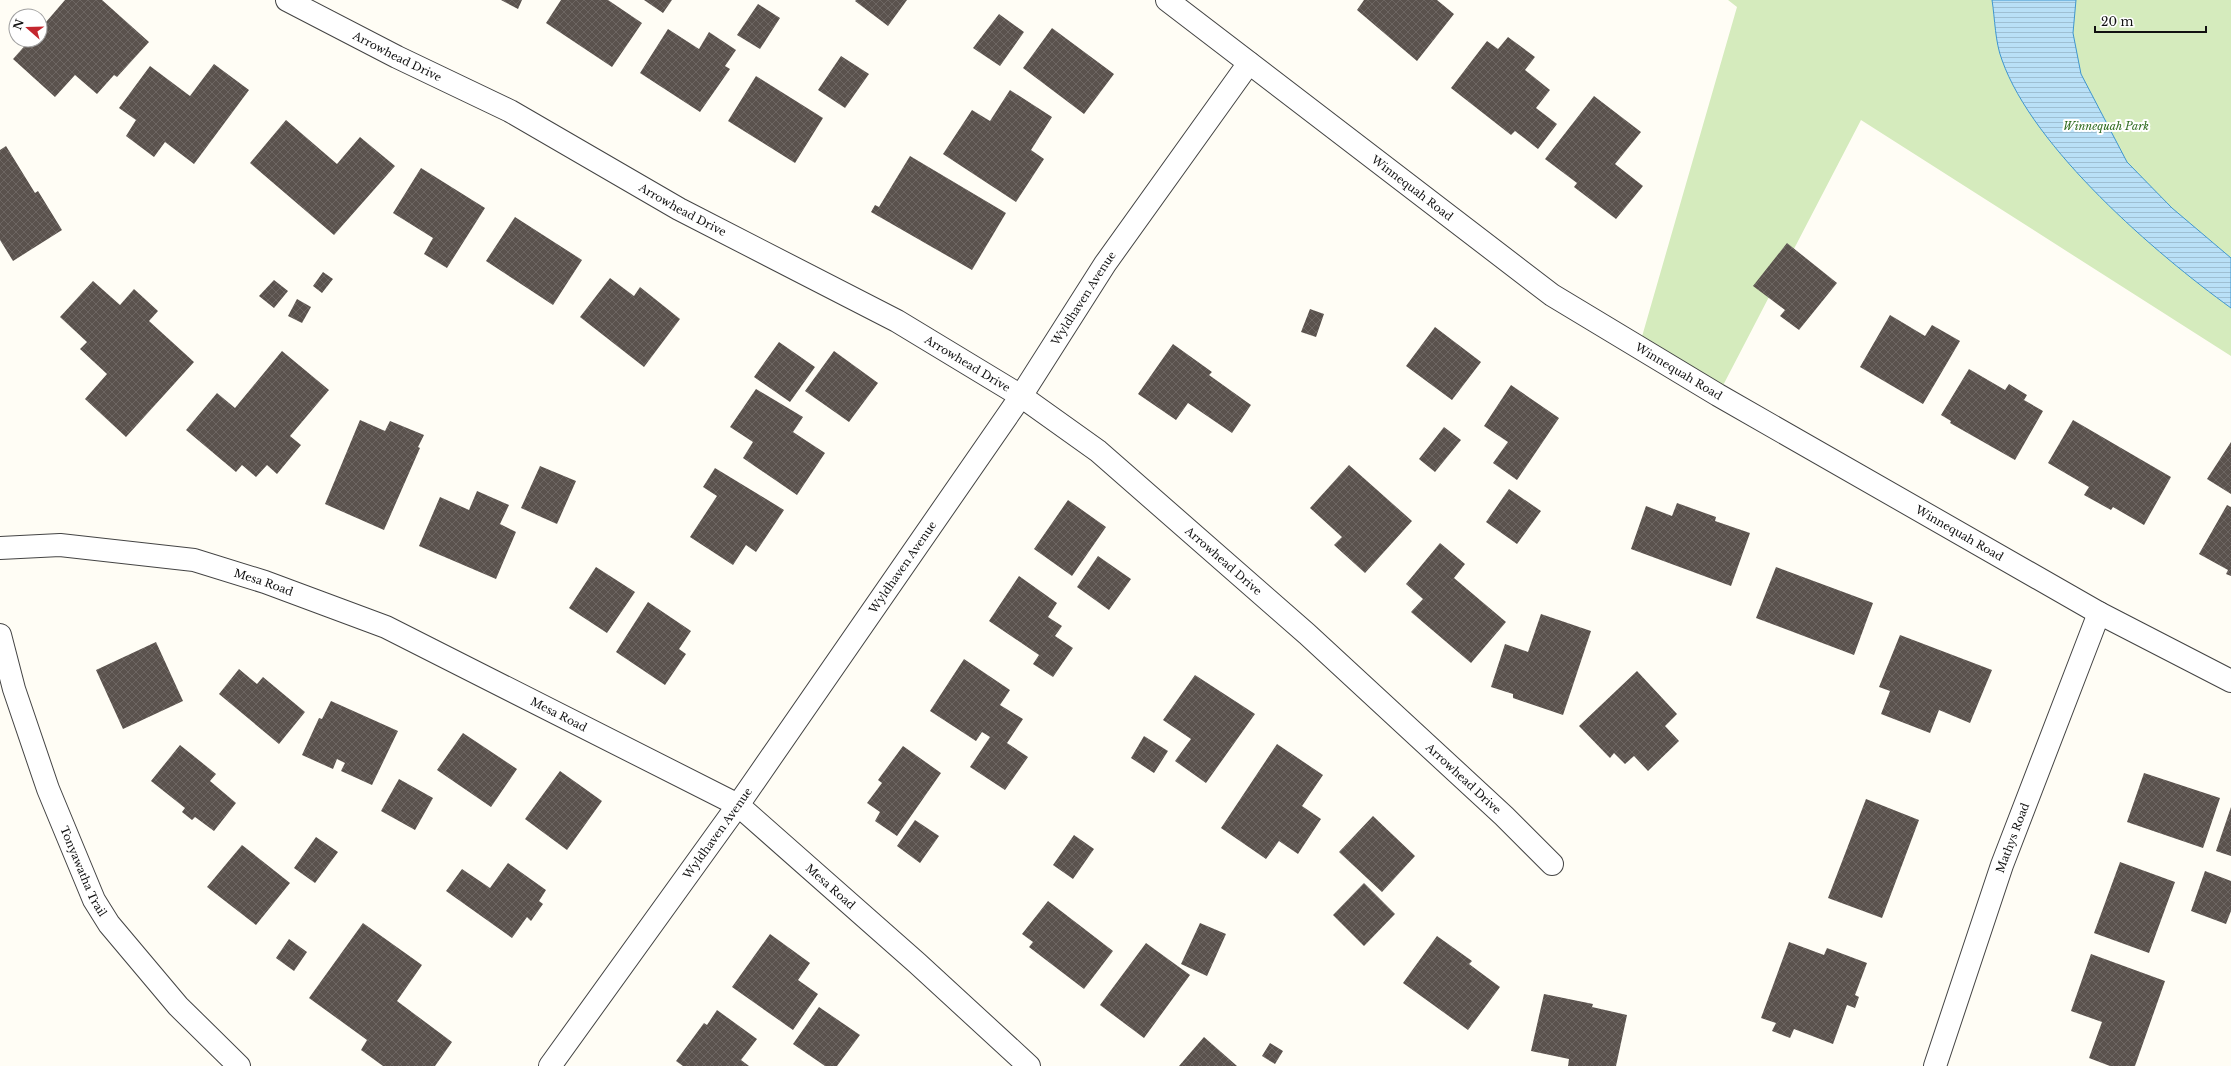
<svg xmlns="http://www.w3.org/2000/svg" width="2231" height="1066" viewBox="0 0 2231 1066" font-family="'Libre Baskerville',serif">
<defs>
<pattern id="water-rules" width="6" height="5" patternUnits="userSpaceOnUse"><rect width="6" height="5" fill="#b9e0f7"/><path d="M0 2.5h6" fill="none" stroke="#9ebfd3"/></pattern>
<pattern id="building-cross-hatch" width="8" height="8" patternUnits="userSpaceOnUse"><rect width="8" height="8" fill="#5a524d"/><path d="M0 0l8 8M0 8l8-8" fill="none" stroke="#6d6662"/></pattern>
</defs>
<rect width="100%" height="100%" fill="#fffdf5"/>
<path fill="#d5ebbd" d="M1728 0H2231V356L1861 120 1718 395 1639 347 1737 7Z"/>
<path fill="url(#water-rules)" stroke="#3f96cf" d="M1992 0H2076L2073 33 2081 74 2127 162 2172 208 2231 258V308C2156 254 2033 148 2002 60 1995 42 1995 19 1992 0Z"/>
<path fill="url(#building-cross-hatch)" d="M65 0H102L149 42 117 77 114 75 97 94 75 75 55 97 13 59 30 40H40V29Z
M501 0H522L518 9Z
M561 0H608L642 23 612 67 546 23Z
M644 0H672L663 13Z
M856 0H907L888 26 855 1Z
M1364 0H1437L1454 14 1417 61 1357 10Z
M758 4 780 18 760 49 737 35Z
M999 14 1024 32 1000 66 973 48Z
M1052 28 1114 74 1084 114 1023 68Z
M668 29 699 49 709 32 736 50 725 66 730 69 700 112 640 73Z
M1508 37 1535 57 1525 70 1550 90 1536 108 1557 124 1538 149 1515 131 1511 135 1451 88 1487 41 1498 49Z
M841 56 869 74 845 108 818 90Z
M214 64 249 90 194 164 165 142 154 157 126 136 136 120 119 108 150 66 190 96Z
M756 76 823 118 795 163 728 121Z
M1010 90 1052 117 1031 150 1044 159 1016 202 943 154 972 110 990 121Z
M1594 96 1641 132 1615 164 1643 186 1616 219 1574 187 1577 183 1545 159Z
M286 120 337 164 360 137 395 166 334 235 250 163Z
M6 146 35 193 38 191 62 230 13 261 0 240V150Z
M910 156 1006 213 972 270 871 212 875 205 879 207Z
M421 168 485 208 447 268 424 254 433 238 393 213Z
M515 217 582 260 553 305 486 261Z
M1787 243 1837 283 1799 330 1780 316 1785 310 1753 286Z
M323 272 333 279 322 293 313 286Z
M610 278 634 296 640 287 680 319 644 367 580 317Z
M274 280 288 291 274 308 259 296Z
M93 281 120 305 134 289 158 311 149 321 194 362 126 437 85 399 107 374 80 349 87 342 60 317Z
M297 299 311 307 302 323 288 316Z
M1310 309 1324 314 1316 337 1301 332Z
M1890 315 1925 336 1932 325 1960 341 1923 404 1860 367Z
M1435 327 1481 362 1452 400 1406 366Z
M779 342 815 367 790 402 754 377Z
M1173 344 1212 372 1209 375 1251 405 1232 433 1188 403 1176 420 1138 394Z
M282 351 329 390 290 436 301 445 277 474 267 465 256 477 242 465 236 472 186 430 217 393 235 408Z
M834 351 878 383 849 422 805 391Z
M1969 369 2005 390 2009 384 2027 395 2024 400 2043 411 2015 460 1950 423 1951 421 1941 415Z
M1511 385 1559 418 1517 480 1493 463 1508 442 1484 426Z
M756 389 803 417 793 432 825 453 797 495 743 458 753 442 730 427Z
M360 420 385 431 390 421 424 435 418 447 420 448 384 530 325 504Z
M2073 420 2171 477 2144 525 2113 507 2111 510 2084 495 2089 487 2048 463Z
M1444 427 1461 440 1435 472 1419 459Z
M2231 442V494L2207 479Z
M1349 465 1412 521 1365 573 1334 545 1342 537 1310 508Z
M540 466 576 481 557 524 521 508Z
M715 468 784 510 756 552 746 545 733 565 690 537 717 496 703 487Z
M1509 489 1541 511 1517 544 1486 522Z
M477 491 509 505 500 524 516 532 496 579 419 546 440 497 469 510Z
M1068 500 1106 527 1072 576 1034 549Z
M1677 503 1716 517 1715 521 1750 533 1731 586 1631 549 1646 506 1672 516Z
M2227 505 2231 507V576L2226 574 2228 570 2199 554Z
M1440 543 1465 564 1454 578 1506 622 1471 663 1411 612 1423 599 1406 584Z
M1098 556 1131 579 1109 610 1077 587Z
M596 567 635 592 607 633 569 608Z
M1776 567 1873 603 1854 655 1756 618Z
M1019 576 1057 603 1048 617 1062 626 1055 636 1073 648 1053 677 1033 664 1039 655 989 621Z
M648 602 691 631 679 649 686 654 665 685 616 652Z
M1541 614 1591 631 1563 715 1513 698V694L1491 687 1505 644 1528 652Z
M1900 635 1992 670 1970 723 1939 710 1930 733 1881 714 1890 691 1879 687Z
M156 642 183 701 123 729 96 670Z
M964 659 1010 690 1000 705 1023 719 1007 743 1028 757 1005 790 970 767 990 737 982 732 976 741 930 711Z
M239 669 257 684 263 677 305 712 279 744 219 694Z
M1637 671 1677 714 1665 726 1679 741 1648 771 1634 756 1625 764 1614 753 1610 758 1579 726Z
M1195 675 1255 714 1206 783 1175 761 1191 739 1163 720Z
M331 701 398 731 372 785 341 771 345 763 337 759 333 769 302 755 319 718 322 719Z
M463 733 517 769 491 807 437 770Z
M1144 736 1168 751 1154 773 1131 758Z
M1277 744 1323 775 1302 806 1321 819 1298 854 1279 841 1266 859 1221 828Z
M180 745 216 774 210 781 236 803 214 831 195 817 192 820 182 812 185 808 151 781Z
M903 746 941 773 897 836 875 821 880 812 867 803 882 783 878 780Z
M560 771 602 801 567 850 525 819Z
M2144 773 2220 798 2203 848 2127 822Z
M399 779 433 798 415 830 381 811Z
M1866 799 1919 820 1882 918 1828 898Z
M2231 807V856L2216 851Z
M1373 816 1415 856 1382 892 1339 852Z
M915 820 939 836 920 863 897 846Z
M1074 835 1094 849 1073 879 1053 865Z
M316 837 338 852 315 883 294 868Z
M242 845 290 883 256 925 207 887Z
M2120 862 2175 882 2149 953 2094 933Z
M508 863 546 890 539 901 543 904 531 921 527 917 512 938 446 891 462 869 490 888Z
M2205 871 2231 881V911L2226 924 2191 911Z
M1364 883 1395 914 1364 946 1333 915Z
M1048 901 1113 951 1084 989 1029 947 1033 942 1022 934Z
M363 923 422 965 397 1001 452 1042 435 1066H383L361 1050 367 1040 309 998Z
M1200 923 1226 934 1207 976 1181 964Z
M770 934 810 963 798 980 818 994 793 1030 732 987Z
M1437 936 1472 961 1469 964 1500 987 1468 1030 1403 983Z
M289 939 307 952 294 971 276 958Z
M1789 942 1824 955 1827 948 1867 963 1855 995 1859 997 1855 1008 1847 1005 1833 1044 1794 1029 1790 1038 1772 1031 1776 1023 1761 1018Z
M1146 943 1190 975 1144 1038 1100 1005Z
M2091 954 2165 981 2135 1066H2110L2089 1058 2102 1022 2071 1011Z
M1544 994 1593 1004 1592 1007 1627 1015 1616 1066H1568L1569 1059 1531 1051Z
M819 1007 860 1035 837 1066H825L793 1044Z
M717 1010 757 1039 741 1060 749 1066H683L676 1061 704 1023 707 1025Z
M1204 1037 1237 1066H1179Z
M1270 1043 1283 1051 1275 1064 1262 1056Z"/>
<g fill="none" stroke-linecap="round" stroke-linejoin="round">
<defs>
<g id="minor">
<path id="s1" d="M287 0 397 57 510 111 679 209 897 321 1021 396 1098 451 1307 634 1504 816 1552 864"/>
<path id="s2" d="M1167 0 1552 295 1718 395 2099 613 2231 681"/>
<path id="s3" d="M0 548 60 545 194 560 265 582 386 627 738 805 917 963 1029 1066"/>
<path id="s4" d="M0 635 14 689 48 789 94 900 109 924 178 1006 239 1066"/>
<path id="s5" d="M550 1066 738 805 1021 396 1105 264 1249 63"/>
<path id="s6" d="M1935 1066 2002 865 2099 613"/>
</g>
</defs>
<use href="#minor" stroke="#444" stroke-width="24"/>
<use href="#minor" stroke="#fff" stroke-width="22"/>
</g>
<g text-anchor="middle" stroke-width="4" stroke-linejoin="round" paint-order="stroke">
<g font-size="11" fill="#111" stroke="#fff">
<text dy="4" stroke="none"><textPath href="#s1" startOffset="124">Arrowhead Drive</textPath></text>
<text dy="4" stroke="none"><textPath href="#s2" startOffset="309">Winnequah Road</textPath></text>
<text dy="4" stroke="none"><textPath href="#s1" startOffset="448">Arrowhead Drive</textPath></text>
<text dy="4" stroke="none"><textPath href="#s5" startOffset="935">Wyldhaven Avenue</textPath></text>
<text dy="4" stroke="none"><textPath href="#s1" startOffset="772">Arrowhead Drive</textPath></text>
<text dy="4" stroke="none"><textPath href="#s2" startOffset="633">Winnequah Road</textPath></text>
<text dy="4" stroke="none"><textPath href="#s2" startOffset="957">Winnequah Road</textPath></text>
<text dy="4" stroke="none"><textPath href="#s1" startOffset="1096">Arrowhead Drive</textPath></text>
<text dy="4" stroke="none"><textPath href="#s5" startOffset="611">Wyldhaven Avenue</textPath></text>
<text dy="4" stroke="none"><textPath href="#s3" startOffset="268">Mesa Road</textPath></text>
<text dy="4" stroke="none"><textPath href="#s3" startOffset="592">Mesa Road</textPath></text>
<text dy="4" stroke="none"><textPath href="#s1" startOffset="1420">Arrowhead Drive</textPath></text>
<text dy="4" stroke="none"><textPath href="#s5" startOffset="287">Wyldhaven Avenue</textPath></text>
<text dy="4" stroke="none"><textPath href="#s6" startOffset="241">Mathys Road</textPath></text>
<text dy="4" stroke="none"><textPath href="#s4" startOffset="251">Tonyawatha Trail</textPath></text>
<text dy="4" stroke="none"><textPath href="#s3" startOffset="916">Mesa Road</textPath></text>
</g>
<g font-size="11" font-style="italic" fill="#2f6b1f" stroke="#fff">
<text x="2106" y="130">Winnequah Park</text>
</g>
</g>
<g transform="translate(28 28) rotate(290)"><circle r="19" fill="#ffffff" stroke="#a0a0a0"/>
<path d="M0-3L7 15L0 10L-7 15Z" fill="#c4262e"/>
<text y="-6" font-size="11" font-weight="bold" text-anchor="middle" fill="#111111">N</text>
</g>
<path d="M2095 26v6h111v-6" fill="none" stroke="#111111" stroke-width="2"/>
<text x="2101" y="26" font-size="12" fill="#111111" stroke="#ffffff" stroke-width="3" paint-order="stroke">20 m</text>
</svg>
